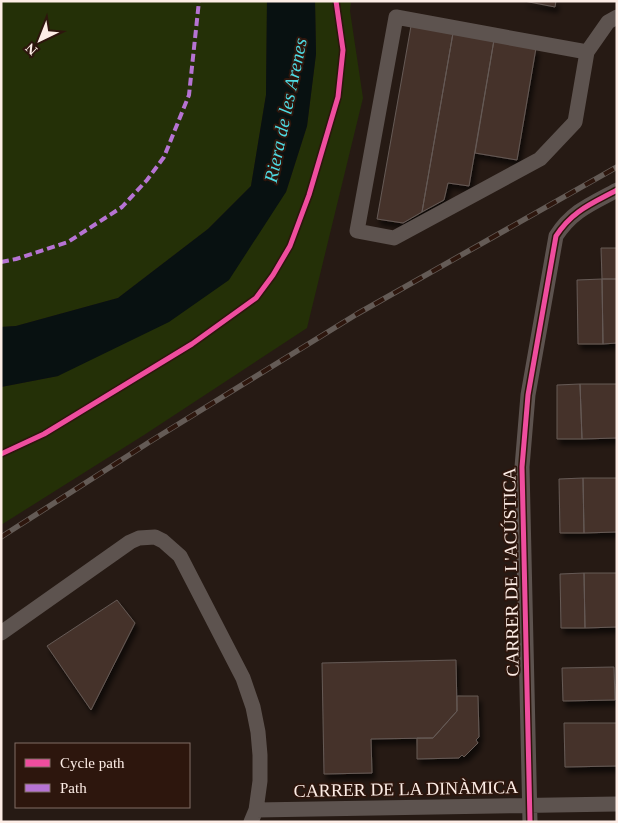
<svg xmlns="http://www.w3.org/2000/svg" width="618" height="823" viewBox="0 0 618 823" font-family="Georgia,serif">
<defs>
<filter id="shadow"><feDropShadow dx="3" dy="5.5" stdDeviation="2.5" flood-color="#0009"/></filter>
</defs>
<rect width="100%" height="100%" fill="#261a14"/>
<path fill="#243007" d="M1 1H267L266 95 251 186 208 229 118 298 16 326 1 327Z
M315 1H351L350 11 363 98 307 328 144 435 1 525V387L58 376 286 192 307 126 316 54Z"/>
<path fill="#081111" d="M267 1H315L316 54 307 126 286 192 229 280 169 322 58 376 1 387V327L16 326 118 298 208 229 251 186 266 95Z"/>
<path fill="#44332c" stroke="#665a55" filter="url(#shadow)" d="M524 1H556L555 7Z
M411 26 453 33 422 212 403 223 377 219Z
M453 33 494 40 469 186 448 183 444 200 422 212Z
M494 40 536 48 517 160 475 153Z
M601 248H617V279H602Z
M602 279H617V343L603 344Z
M602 279 603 344H578L577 280Z
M580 384H617V438L582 439Z
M580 384 582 439H557V385Z
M583 478H617V532L584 533Z
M583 478 584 533H560L559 479Z
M584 573H617V627L585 628Z
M584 573 585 628H561L560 574Z
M117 600 135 623 91 710 47 646Z
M456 660 457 711 433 738 371 739 372 773 324 774 322 663Z
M614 667 615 700 563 701 562 668Z
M457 696H478L479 737 476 740 478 743 464 757 462 755 459 758 417 759V738H433L457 711Z
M564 723H617V766L565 767Z"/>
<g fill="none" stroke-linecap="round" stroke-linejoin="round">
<path stroke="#5d534f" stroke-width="15" d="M587 52 396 17 357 231 394 238 540 159 575 122 587 52 608 22 617 17
M1 633 130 542 139 538 155 537 163 541 180 556 243 678 253 707 258 732 260 755V781L256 810 251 822
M256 810 617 804
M530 822 522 467 528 395 556 236C572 211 591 204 617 190"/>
<defs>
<path id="rail" d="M1 537 151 441 357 314 617 167"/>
</defs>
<use href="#rail" stroke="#645b56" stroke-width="5.5"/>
<use href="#rail" stroke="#2d160d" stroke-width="4" stroke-dasharray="11" stroke-linecap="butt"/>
<path stroke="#b673d3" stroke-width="4" stroke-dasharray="8 4" stroke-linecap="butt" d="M1 262 16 259 68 242 122 207 147 180 164 157 189 95 199 1"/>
<defs>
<path id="cycleway" d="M1 454 44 434 192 344 256 298 273 275 290 246 309 195 338 97 343 50 336 1
M530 822 522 467 528 395 556 236C572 211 591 204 617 190"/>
</defs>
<use href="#cycleway" stroke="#2d160d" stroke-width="8"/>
<use href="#cycleway" stroke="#ef4d9e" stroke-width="5"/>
</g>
<g text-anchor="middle" stroke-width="4" stroke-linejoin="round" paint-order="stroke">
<g font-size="18" fill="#fdede6" stroke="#2d160d">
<text transform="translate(511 572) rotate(-91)" y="6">CARRER DE L'ACÚSTICA</text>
<text transform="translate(406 789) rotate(-1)" y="6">CARRER DE LA DINÀMICA</text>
</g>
<g font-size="19" font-style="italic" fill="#4fdbe3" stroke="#2d160d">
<text transform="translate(285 110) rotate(-78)" y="7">Riera de les Arenes</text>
</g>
</g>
<rect width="618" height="823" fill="none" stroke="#fdede6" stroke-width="5"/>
<rect x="15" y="743" width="175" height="65" fill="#2d160d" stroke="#806c64"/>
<rect x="25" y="759" width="25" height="8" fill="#ef4d9e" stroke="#806c64"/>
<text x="60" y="768" font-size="15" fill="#fdede6">Cycle path</text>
<rect x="25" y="784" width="25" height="8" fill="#b673d3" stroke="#806c64"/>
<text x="60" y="793" font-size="15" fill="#fdede6">Path</text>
<g transform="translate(40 40) rotate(223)" stroke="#2d160d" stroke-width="4" paint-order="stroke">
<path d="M0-4L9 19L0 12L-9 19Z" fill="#fdede6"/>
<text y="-8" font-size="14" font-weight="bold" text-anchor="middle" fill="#fdede6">N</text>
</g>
</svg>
